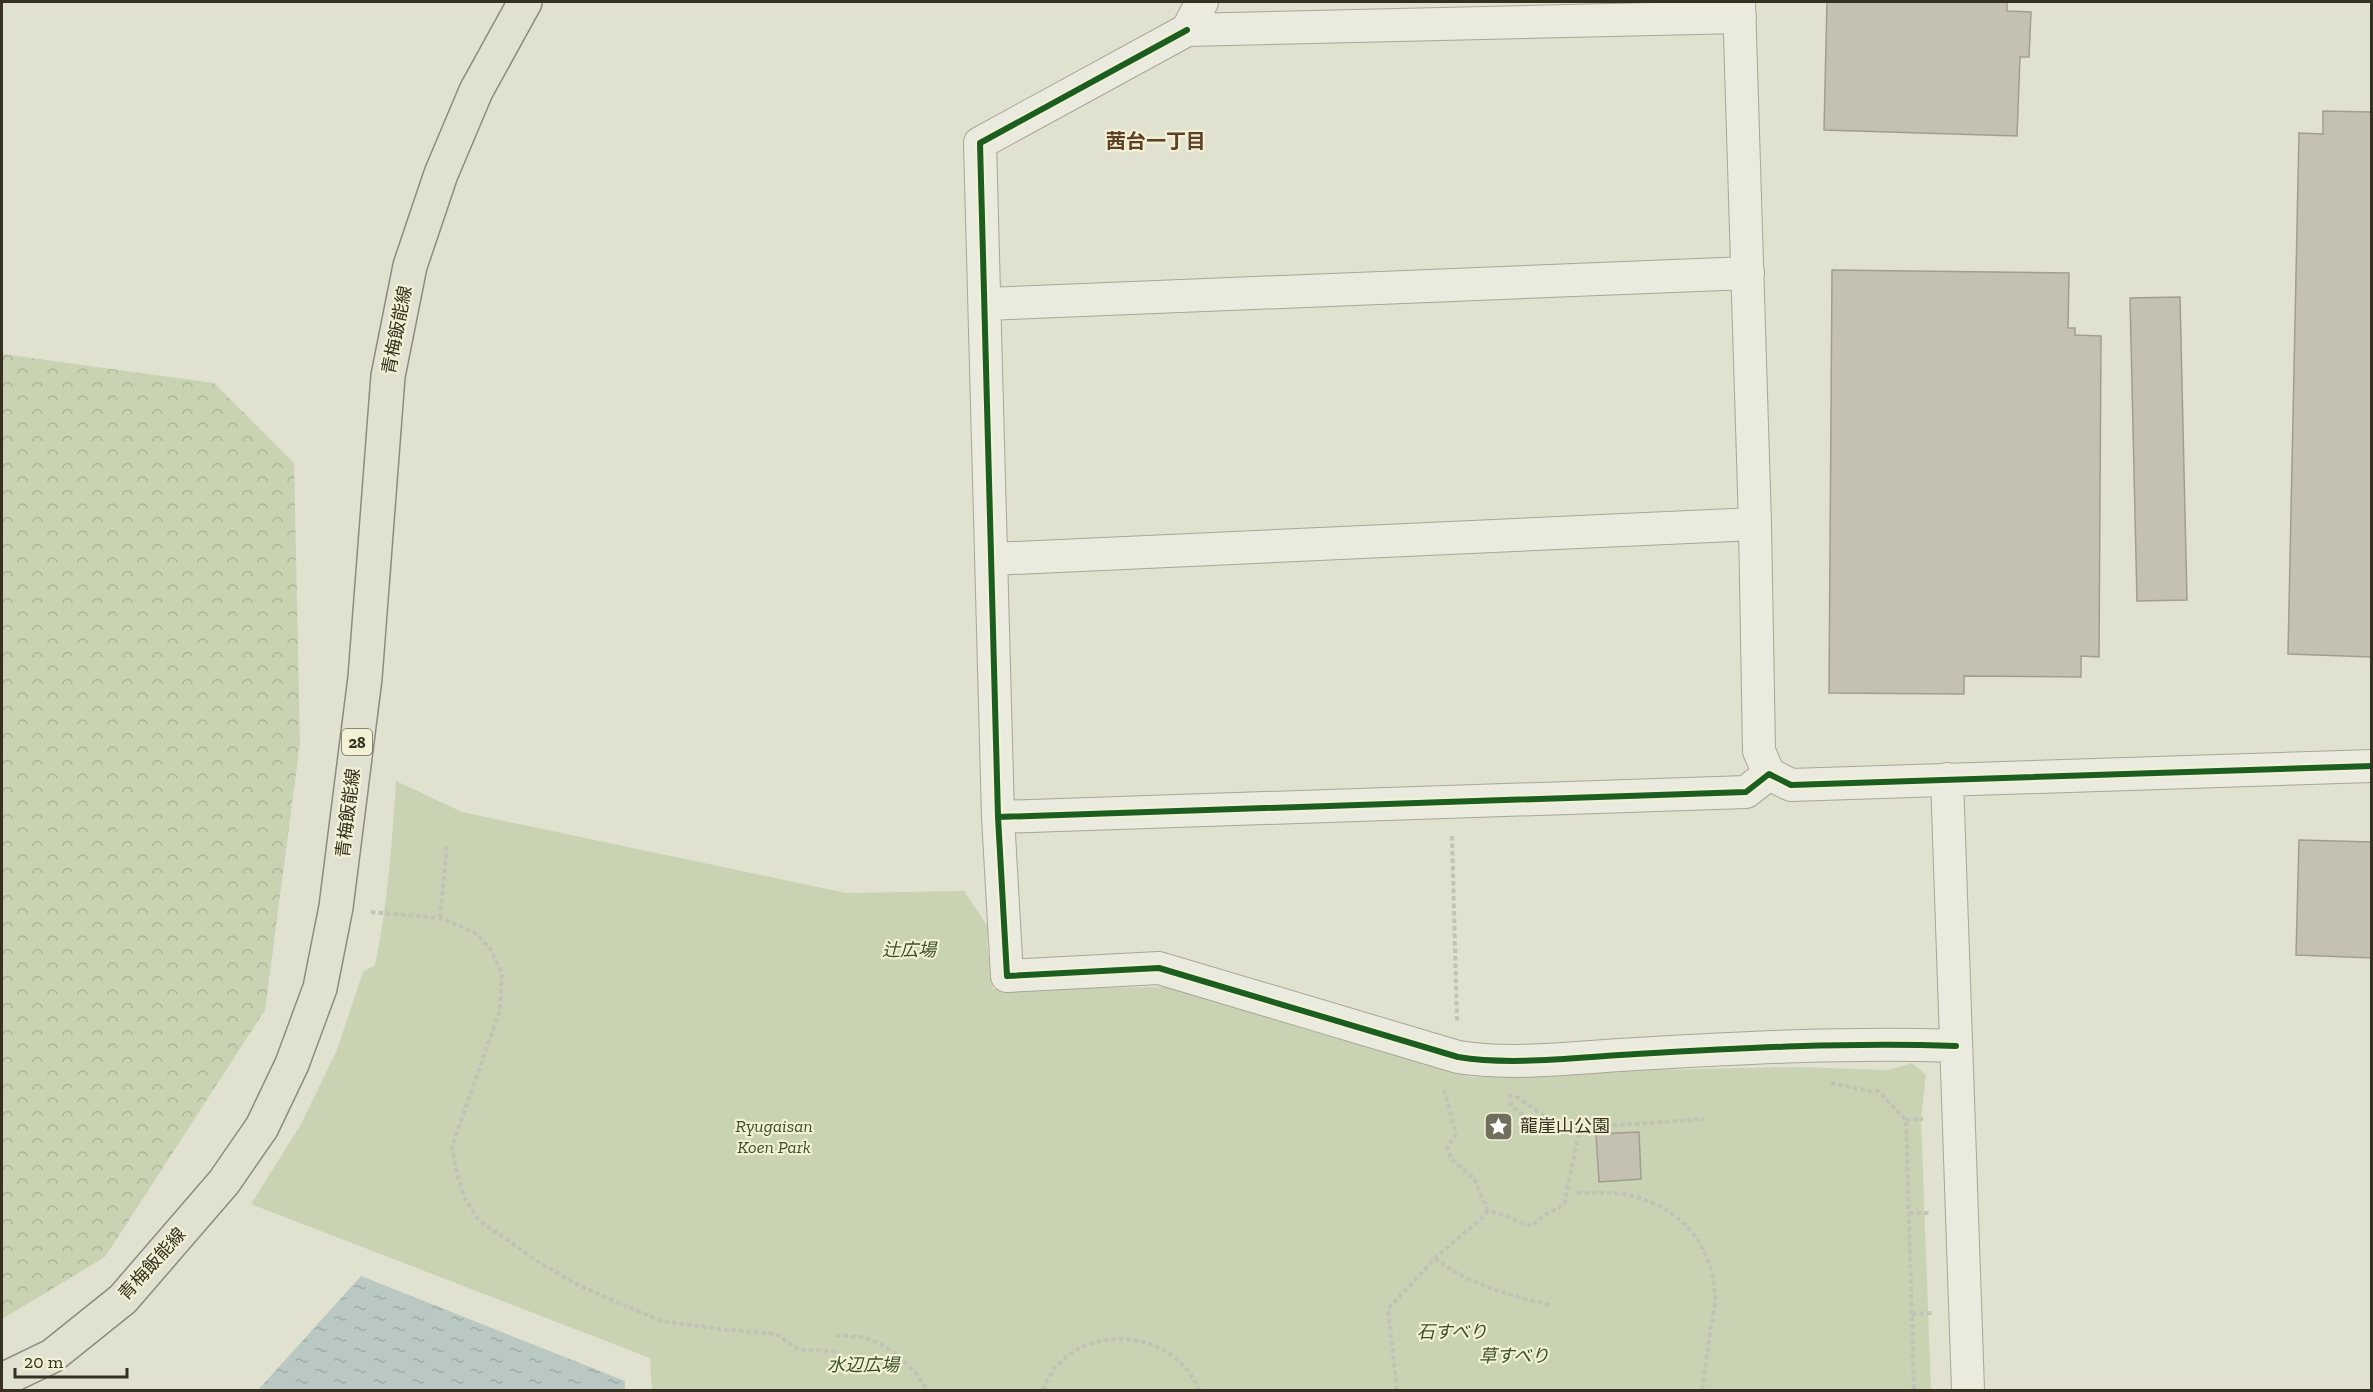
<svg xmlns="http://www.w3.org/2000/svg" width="2373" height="1392" viewBox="0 0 2373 1392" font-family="'Zilla Slab','Noto Sans JP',serif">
<defs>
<pattern id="forest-crowns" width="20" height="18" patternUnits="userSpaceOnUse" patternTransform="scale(1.5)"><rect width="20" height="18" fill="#c9d2b3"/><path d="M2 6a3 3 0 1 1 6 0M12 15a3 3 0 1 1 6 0" fill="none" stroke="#adb59a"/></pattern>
<pattern id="water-ripples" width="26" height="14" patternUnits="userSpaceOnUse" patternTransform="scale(1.5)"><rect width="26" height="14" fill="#b9c8c2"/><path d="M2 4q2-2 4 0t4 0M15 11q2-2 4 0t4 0" fill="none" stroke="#a0aca6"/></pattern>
</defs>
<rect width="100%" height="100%" fill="#e1e1cf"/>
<path fill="url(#forest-crowns)" d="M2 354 214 383 294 463 300 743 265 1010 105 1257 2 1319Z"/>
<path fill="#c9d2b3" d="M396 781 462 812 846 893 964 891 988 927 987 944 993 989 1169 987 1307 1030 1471 1077 1544 1072 1797 1067 1888 1070 1912 1063 1926 1075 1921 1119 1931 1390H652L650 1358 251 1204 300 1126 337 1050 363 972 375 965C388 904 392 843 396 781Z"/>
<path fill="url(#water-ripples)" d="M361 1276 625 1381V1390H258Z"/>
<path fill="#c5c1b0" stroke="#a19e8f" stroke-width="1.5" d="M1827 2H2007V11L2031 12 2029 57H2020L2017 136 1824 130Z
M2323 111 2372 112V657L2288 654 2299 133 2323 134Z
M1832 270 2069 273 2068 328H2075V335L2101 336 2099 657 2081 656V677L1964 676V694L1829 693Z
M2180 297 2187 600 2137 601 2130 298Z
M2299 840 2372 842V958L2296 955Z
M1639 1132 1641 1179 1599 1182 1596 1134Z"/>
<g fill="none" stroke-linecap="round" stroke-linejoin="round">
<defs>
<path id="street" d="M1202 2 1187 30 1740 17
M1739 2 1755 524 1759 751 1769 774
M1187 30 980 143 998 817 1007 976 1159 968 1458 1057C1512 1066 1580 1057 1636 1054 1742 1048 1849 1042 1956 1046
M985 304 1748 273
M992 559 1755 524
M1947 779 1968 1390
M998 817 1746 792 1769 774 1791 785 2372 766"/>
<path id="primary" d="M2 1380 52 1356 123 1299 224 1182 262 1127 292 1064 320 988 336 907 365 678 388 376 410 266 441 174 476 91 525 2"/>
</defs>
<use href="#street" stroke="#a7a697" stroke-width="34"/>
<use href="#primary" stroke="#8d8b7e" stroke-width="36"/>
<path stroke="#c2c2b6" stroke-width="4" stroke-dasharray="4.5 3" stroke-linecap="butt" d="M1452 836 1457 1021
M371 912 440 918 460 926 477 934 491 950 502 973 500 1010 452 1146 457 1175 466 1200 479 1220 540 1263 578 1285 661 1321 719 1329 776 1334 799 1350 836 1351
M440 918 447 845
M1831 1083 1869 1091H1878L1906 1120 1914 1390
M1444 1090 1456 1134 1447 1148 1451 1159 1473 1177 1488 1210 1532 1226 1543 1216 1564 1205 1580 1128
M1510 1094 1511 1106 1539 1127
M1516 1096C1539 1113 1552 1123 1580 1128L1704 1119
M1906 1120 1923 1119
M1536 1132 1546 1118
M1577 1193C1595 1193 1615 1191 1632 1196 1683 1209 1714 1246 1715 1299 1715 1308 1713 1318 1711 1326 1708 1348 1705 1369 1702 1390
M1909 1213H1929
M1435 1258C1469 1285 1509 1295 1550 1305
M1912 1314 1932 1313
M836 1335C845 1336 856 1336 865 1338 892 1346 914 1367 927 1390
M1043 1390C1068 1320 1173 1324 1199 1390
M1397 1390 1388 1309 1435 1258 1482 1218 1488 1210"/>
<use href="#street" stroke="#eaeadf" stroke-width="32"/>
<use href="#primary" stroke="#e1e1d2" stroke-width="33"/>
<defs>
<path id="cycleway" d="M1187 30 980 143 998 817 1007 976 1159 968 1458 1057C1512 1066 1580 1057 1636 1054 1742 1048 1849 1042 1956 1046
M998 817 1746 792 1769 774 1791 785 2372 766"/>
</defs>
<use href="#cycleway" stroke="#f2f1d6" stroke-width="10"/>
<use href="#cycleway" stroke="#1b5e20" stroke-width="6"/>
</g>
<defs>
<symbol id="sight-square" viewBox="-11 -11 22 22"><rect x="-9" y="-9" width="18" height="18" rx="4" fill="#716e5d" stroke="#f2f1d6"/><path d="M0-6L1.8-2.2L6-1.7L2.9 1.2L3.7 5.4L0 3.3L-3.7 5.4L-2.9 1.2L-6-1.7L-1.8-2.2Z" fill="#fff"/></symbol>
</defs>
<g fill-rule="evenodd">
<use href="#sight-square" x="1482" y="1110" width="33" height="33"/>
</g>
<g text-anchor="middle" stroke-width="4.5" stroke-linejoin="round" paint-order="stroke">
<rect fill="#f2f1d6" stroke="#6e6a57" stroke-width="1.5" x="342" y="729" width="30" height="26" rx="4.5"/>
<g font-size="16" font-weight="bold" fill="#353020">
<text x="357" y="748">28</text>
</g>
<g font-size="18" fill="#353020" stroke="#f2f1d6">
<text transform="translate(397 330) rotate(-79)" y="6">青梅飯能線</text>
<text transform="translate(348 813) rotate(-83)" y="6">青梅飯能線</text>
<text transform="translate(152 1264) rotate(-48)" y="6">青梅飯能線</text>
</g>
<g font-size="18" font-style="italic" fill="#3b4f29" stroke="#f2f1d6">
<text x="909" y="956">辻広場</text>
<text x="774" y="1132">Ryugaisan<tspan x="774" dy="21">Koen Park</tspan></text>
<text x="1452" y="1338">石すべり</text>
<text x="1514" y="1362">草すべり</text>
<text x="863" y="1371">水辺広場</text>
</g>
<g font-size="18" fill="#353020" stroke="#f2f1d6" text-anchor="start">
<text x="1520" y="1132">龍崖山公園</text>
</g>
<g font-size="20" font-weight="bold" fill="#5d4025" stroke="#f2f1d6">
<text x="1156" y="148">茜台一丁目</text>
</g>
</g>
<rect width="2373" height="1392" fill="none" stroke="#353020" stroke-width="6"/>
<path d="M15 1368v9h112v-9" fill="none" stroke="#353020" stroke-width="3"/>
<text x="24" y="1368" font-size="18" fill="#353020" stroke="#f2f1d6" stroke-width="4.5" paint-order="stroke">20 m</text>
</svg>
